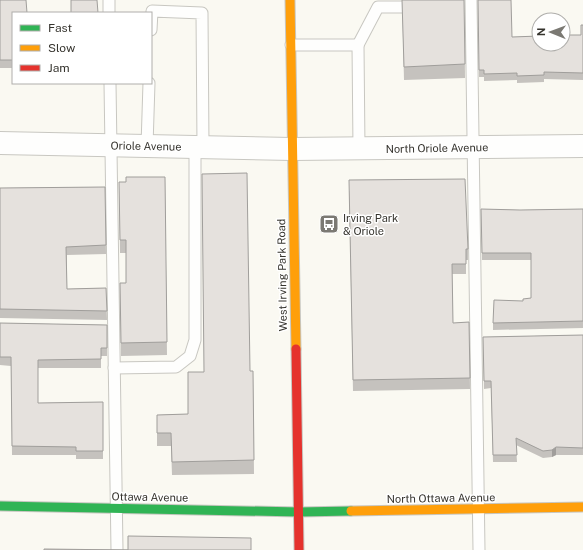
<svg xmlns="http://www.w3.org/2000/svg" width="583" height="550" viewBox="0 0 583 550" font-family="'Public Sans',sans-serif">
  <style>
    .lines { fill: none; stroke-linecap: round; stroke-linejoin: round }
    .lane-casing { stroke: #c8c7c1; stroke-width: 13 }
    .street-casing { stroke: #c8c7c1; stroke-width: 24 }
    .fast-casing { stroke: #c8c7c1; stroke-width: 11 }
    .slow-casing { stroke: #c8c7c1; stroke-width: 11 }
    .jam-casing { stroke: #c8c7c1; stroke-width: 11 }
    .lane { stroke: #fefefd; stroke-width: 11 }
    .street { stroke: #fefefd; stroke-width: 22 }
    .fast { stroke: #30b455; stroke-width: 9 }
    .slow { stroke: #ff9f0a; stroke-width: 9 }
    .jam { stroke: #e5322d; stroke-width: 9 }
    .wall { fill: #c5c2be }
    .shaded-wall { fill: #a09e9b }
    .building { fill: #e5e1dd; stroke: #a09e9b }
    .labels { text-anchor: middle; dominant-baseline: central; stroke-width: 3; stroke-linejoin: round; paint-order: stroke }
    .street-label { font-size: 11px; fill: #36342e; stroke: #fff }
    .poi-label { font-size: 11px; fill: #36342e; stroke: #fff; text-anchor: start }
  </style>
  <rect width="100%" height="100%" fill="#faf9f2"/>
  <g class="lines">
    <defs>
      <g id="lane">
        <path d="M109,0v13"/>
        <path d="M471,0l8,550"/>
        <path d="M151,30l1,-19 50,2 1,134"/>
        <path d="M291,45h67l1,104"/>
        <path d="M358,45l20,-38h38"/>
        <path d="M110,83l7,467"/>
        <path d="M147,146l2,-63"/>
        <path d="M114,368l62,-1 14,-11 5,-16v-193"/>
      </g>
      <path id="street" d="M0,143l292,6 291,-3"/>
      <path id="fast" d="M0,506l299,6 52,-1"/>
      <g id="slow">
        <path d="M290,0l6,349"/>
        <path d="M351,511l232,-4"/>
      </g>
      <path id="jam" d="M296,349l3,201"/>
    </defs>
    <!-- lane casing -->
    <use href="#lane" class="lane-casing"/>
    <!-- street casing -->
    <use href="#street" class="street-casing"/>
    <!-- fast casing -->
    <use href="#fast" class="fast-casing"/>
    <!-- slow casing -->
    <use href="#slow" class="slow-casing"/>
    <!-- jam casing -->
    <use href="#jam" class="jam-casing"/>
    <!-- lane -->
    <use href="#lane" class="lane"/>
    <!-- street -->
    <use href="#street" class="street"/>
    <!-- fast -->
    <use href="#fast" class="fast"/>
    <!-- slow -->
    <use href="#slow" class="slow"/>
    <!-- jam -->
    <use href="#jam" class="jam"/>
  </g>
  <!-- wall -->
  <g class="wall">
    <path d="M0,0l13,13v55h-13z"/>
    <path d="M402,0h62l1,78 -61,2z"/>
    <path d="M478,0l34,37 69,-2 2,-10v55l-39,-1v3l-27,1v-3l-33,1v-4h-5z"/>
    <path d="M165,177l2,178 -46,1 -1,-73h6v-30h-6l-1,-71h7z"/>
    <path d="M105,187l1,67 -39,1v34l39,-1 1,32 -107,-2v-130z"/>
    <path d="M349,191l119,58v11h-2v14h-14l1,49 16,-1 1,67 -117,2z"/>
    <path d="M481,209l39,1 63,-1v119l-90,2v-7l30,-22 8,-3v-38h-49z"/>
    <path d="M0,323l107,2v31h-6v12h-63v35l65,-1v57h-27v-4h-64l-1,-89 -11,-1z"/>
    <path d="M583,335v120h-27l-4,2 -9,1 -27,-13 1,17h-24l-2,-74 -7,1 -1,-52z"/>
    <path d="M253,371l1,103 -82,1 -1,-29h-14v-31l31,-1 16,-42z"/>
  </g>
  <!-- shaded-wall -->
  <path class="shaded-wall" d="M556,447v8l-4,2v-7z"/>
  <!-- building -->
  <g class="building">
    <path d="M0,0h26l1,13h-14v47h-13z"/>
    <path d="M71,0h26l1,13h-27z"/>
    <path d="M402,0h62l1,64 -61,3z"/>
    <path d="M478,0h33l1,37 27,-1v8h24v-9h18v-10h2v48l-39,-1v3l-27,1v-3l-33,1v-4h-5z"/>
    <path d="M247,173l3,198h3l1,89 -82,2 -1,-29h-14v-18l31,-1v-42h16l-2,-198z"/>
    <path d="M126,177h39l2,165 -46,1 -1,-60h6v-43h-6l-1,-58h7z"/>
    <path d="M465,179l3,70h-2v15h-14l1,59 16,-1 1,56 -117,2 -4,-200z"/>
    <path d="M105,187l1,58 -40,2 1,42 39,-1 1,23 -107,-2v-121z"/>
    <path d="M481,209l39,1 63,-1v112l-90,2 1,-23 29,1v-2l8,-1v-45h-49z"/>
    <path d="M0,323l107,2v23h-6v11l-63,1v43l65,-1v49h-27v-4l-64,-1 -1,-89h-11z"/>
    <path d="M583,335v113l-27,-1 -4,3 -9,1 -27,-13 1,17h-24l-2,-74h-7l-1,-44z"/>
    <path d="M128,536l123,2v12h-207v-1l84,1z"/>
  </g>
  <!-- icons -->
  <defs>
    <symbol id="bus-square" viewBox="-11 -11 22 22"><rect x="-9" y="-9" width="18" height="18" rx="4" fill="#7b7973" stroke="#fff"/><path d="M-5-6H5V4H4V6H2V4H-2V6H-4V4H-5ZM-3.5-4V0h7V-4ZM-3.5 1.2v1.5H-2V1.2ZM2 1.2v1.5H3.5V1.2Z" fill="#fff"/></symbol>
  </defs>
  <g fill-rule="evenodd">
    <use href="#bus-square" x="318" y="213" width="22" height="22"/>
  </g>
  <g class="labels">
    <!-- street labels -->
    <g class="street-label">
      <text transform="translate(146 146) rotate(1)">Oriole Avenue</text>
      <text transform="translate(437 148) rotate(-1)">North Oriole Avenue</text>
      <text transform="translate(282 275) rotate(-91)">West Irving Park Road</text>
      <text transform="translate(150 497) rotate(1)">Ottawa Avenue</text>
      <text transform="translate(441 498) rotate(-1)">North Ottawa Avenue</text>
    </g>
    <!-- poi labels -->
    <g class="poi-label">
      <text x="343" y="218">Irving Park<tspan x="343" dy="13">&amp; Oriole</tspan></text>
    </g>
  </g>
  <!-- legend -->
  <rect x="12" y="12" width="140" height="72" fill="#ffffff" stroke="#afaeab"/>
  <rect x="20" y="25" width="20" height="6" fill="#30b455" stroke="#afaeab"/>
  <text x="48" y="32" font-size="12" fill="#36342e">Fast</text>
  <rect x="20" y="45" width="20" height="6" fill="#ff9f0a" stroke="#afaeab"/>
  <text x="48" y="52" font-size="12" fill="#36342e">Slow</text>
  <rect x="20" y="65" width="20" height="6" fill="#e5322d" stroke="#afaeab"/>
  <text x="48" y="72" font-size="12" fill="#36342e">Jam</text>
  <!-- north arrow -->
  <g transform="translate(551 32) rotate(271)"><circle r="19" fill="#ffffff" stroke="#afaeab"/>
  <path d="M0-3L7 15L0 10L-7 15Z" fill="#7b7973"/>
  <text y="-6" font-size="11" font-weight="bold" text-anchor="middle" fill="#36342e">N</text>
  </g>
</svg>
